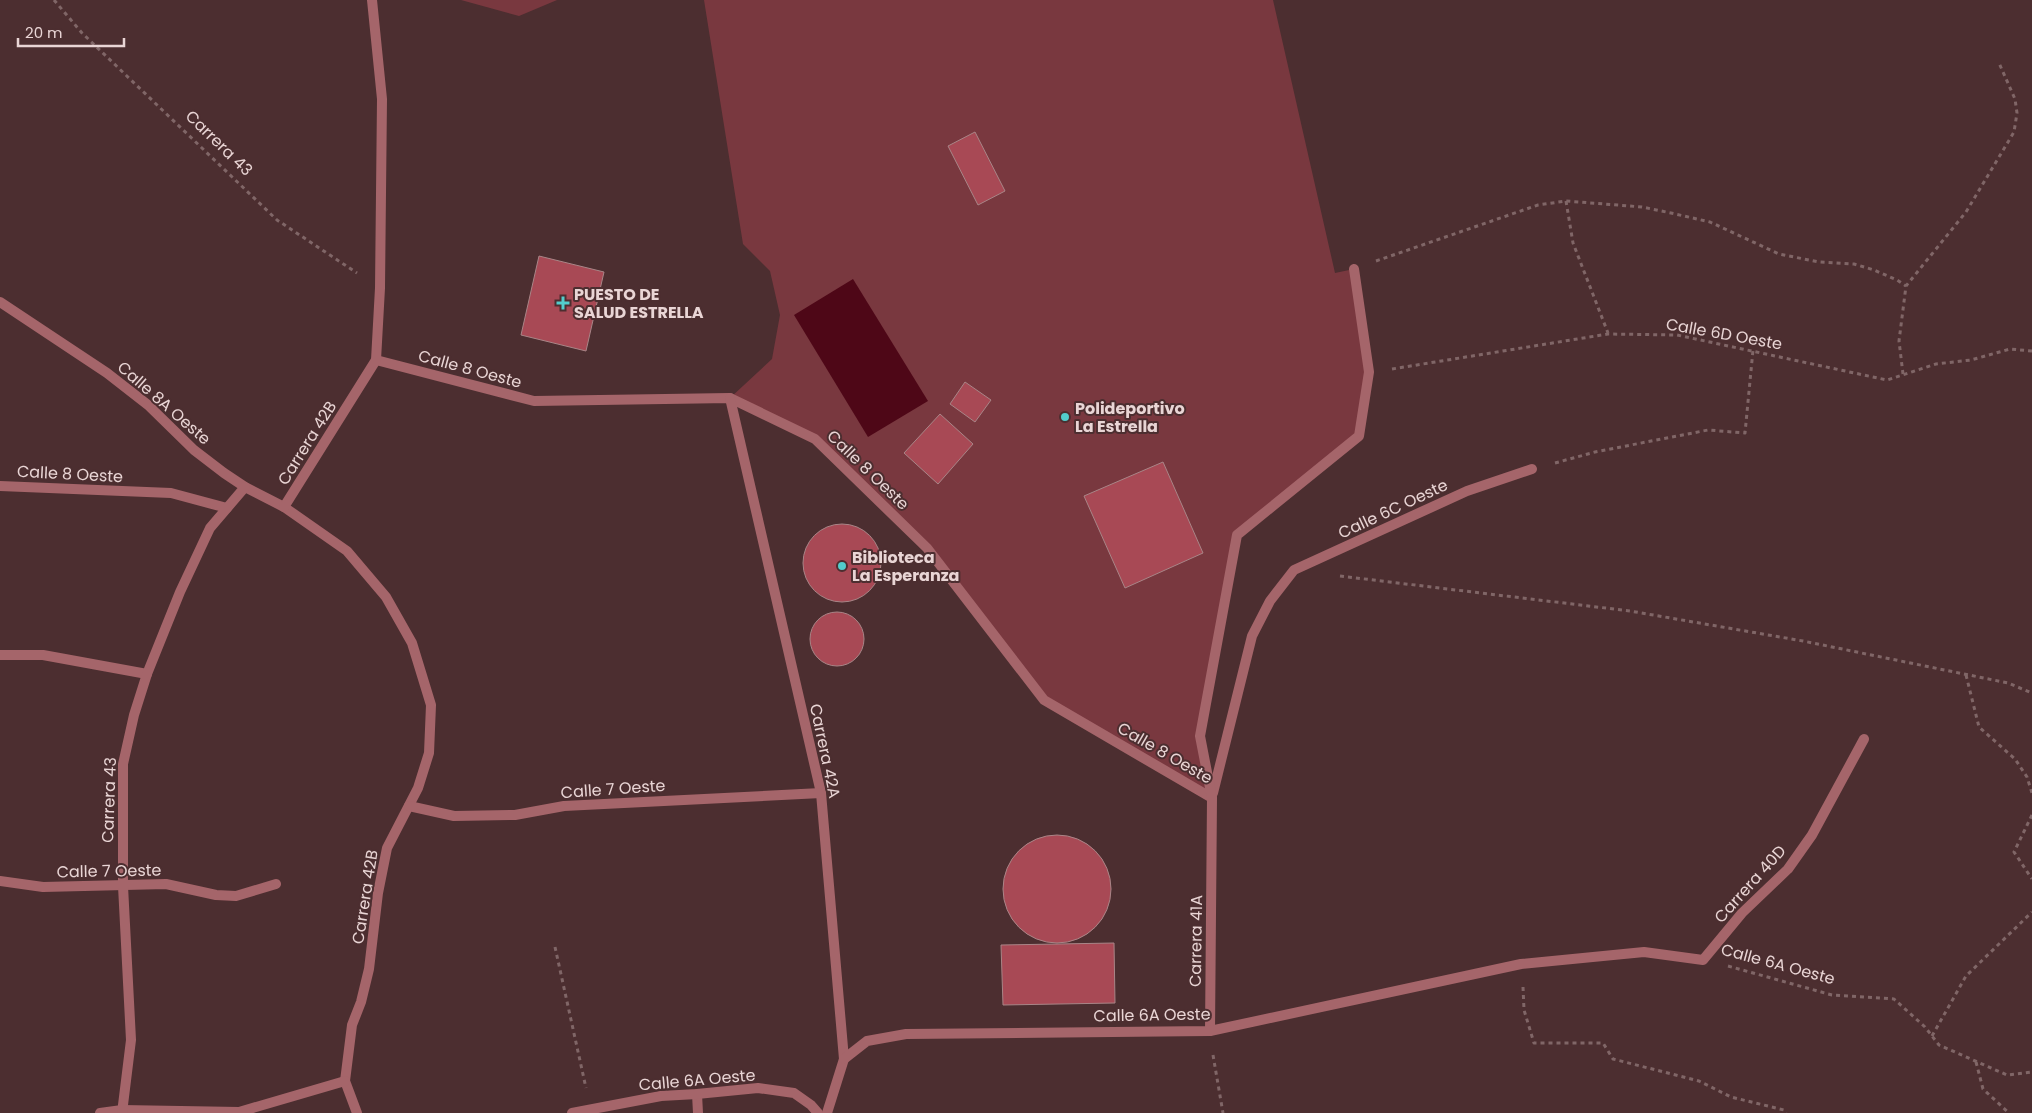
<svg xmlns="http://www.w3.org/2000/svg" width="2032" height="1113" viewBox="0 0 2032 1113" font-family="Poppins,sans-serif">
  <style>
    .green { fill: #79383f }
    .water { fill: #4e0717 }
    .building { fill: #a84955; stroke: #a98587 }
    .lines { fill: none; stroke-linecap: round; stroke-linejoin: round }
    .path { stroke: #806667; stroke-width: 3; stroke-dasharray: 4 4; stroke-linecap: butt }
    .minor { stroke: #a5656a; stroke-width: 10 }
    .poi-dot { fill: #52cdcc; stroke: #4c2e30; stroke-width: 2 }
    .labels { text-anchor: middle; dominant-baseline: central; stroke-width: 4; stroke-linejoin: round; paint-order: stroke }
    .street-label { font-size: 16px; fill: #e9d5d5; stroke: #4c2e30 }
    .poi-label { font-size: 16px; font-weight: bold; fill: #e9d5d5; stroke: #4c2e30; text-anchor: start }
  </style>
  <rect width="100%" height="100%" fill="#4c2e30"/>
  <!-- green -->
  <g class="green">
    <path d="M461,0h96l-38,16z"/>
    <path d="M704,0h569l62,273 19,-4 15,103 -10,64 -122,99 -37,201 12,62 -168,-98 -117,-152 -112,-109 -85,-41 42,-39 8,-44 -10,-44 -27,-27z"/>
  </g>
  <!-- water -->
  <path class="water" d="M853,279l75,122 -60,36 -74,-122z"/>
  <!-- building -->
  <g class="building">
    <path d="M975,132l30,59 -27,14 -30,-59z"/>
    <path d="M539,256l65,16 -18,79 -65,-16z"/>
    <path d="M965,382l26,18 -16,22 -25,-18z"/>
    <path d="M940,414l33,30 -35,40 -34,-31z"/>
    <path d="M1163,462l40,91 -78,35 -41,-92z"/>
    <circle cx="842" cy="563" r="39"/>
    <circle cx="837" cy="639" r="27"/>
    <circle cx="1057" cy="889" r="54"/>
    <path d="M1114,943l1,60 -112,2 -2,-60z"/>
  </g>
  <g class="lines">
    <!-- path -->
    <g class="path">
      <path d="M54,0l28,33 195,187 80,53"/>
      <path d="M1566,201l7,42 35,90"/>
      <path d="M1376,261l162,-56 28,-4 76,6 29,6 39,9 69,32 40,8 35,2 20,6 23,10 9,6"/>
      <path d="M1392,369l216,-35 69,1 210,45 49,-16 35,-4 39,-11 22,2"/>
      <path d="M1903,374l-4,-33 7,-55 60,-74 48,-80 3,-19 -2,-14 -16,-36"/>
      <path d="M1555,463l40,-11 113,-22 37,3 8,-83"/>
      <path d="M1340,576l290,35 173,30 205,42 24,10"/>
      <path d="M1966,675l13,52 36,32 12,18 5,16"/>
      <path d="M2032,815l-18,37 18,27"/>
      <path d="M555,947l31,141"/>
      <path d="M1728,966l104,29 62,4 31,28 14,18 68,30 25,-3"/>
      <path d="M1523,987l1,23 10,33h69l10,16 86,22 32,16 53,13 2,3"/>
      <path d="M1932,1036l34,-60 66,-64"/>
      <path d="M1213,1055l10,58"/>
      <path d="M1976,1062l7,27 26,24"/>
    </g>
    <!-- minor -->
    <g class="minor">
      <path d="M0,302l107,71 41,32 46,45 30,23 21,14 39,20 63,44 39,46 26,46 19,62 -2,48 -11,35 -31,60 -9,45 -9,76 -8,33 -9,23 -7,56 12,32"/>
      <path d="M376,360l158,41 196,-3 85,41 112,109 117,152 168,98"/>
      <path d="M730,398l91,395 23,266 -17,54"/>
      <path d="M0,486l171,7 56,15"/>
      <path d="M284,507l92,-147 4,-72 2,-189 -10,-99"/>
      <path d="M0,655h43l104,19"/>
      <path d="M1213,793l39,-157 18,-35 24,-31 173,-79 65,-22"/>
      <path d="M409,806l45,10 61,-1 49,-9 257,-13"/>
      <path d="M0,881l43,6 123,-3 50,11 20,1 40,-12"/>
      <path d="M1210,1031l2,-233 -12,-62 37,-201 122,-99 10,-64 -15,-103"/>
      <path d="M844,1059l23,-18 39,-7 304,-3 311,-67 123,-12 59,8 39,-47 46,-44 24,-34 52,-96"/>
      <path d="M697,1094l1,19"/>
      <path d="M100,1113l22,-3 117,2 106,-31"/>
      <path d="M122,1113l9,-73 -8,-154v-122l11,-49 13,-41 33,-82 30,-64 35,-41"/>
      <path d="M572,1113l89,-17 36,-2 61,-6 36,5 17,12 7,8"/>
    </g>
  </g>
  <!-- markers -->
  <g class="poi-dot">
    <path d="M560.5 295.5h5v5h5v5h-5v5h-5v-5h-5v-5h5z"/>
    <circle cx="1065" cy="417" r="5"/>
    <circle cx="842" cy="566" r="5"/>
  </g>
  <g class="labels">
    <!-- street labels -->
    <g class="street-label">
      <text transform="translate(219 143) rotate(44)">Carrera 43</text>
      <text transform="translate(1724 334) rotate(10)">Calle 6D Oeste</text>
      <text transform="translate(470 369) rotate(15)">Calle 8 Oeste</text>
      <text transform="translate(164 403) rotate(41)">Calle 8A Oeste</text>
      <text transform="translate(307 443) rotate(-58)">Carrera 42B</text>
      <text transform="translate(868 470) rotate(44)">Calle 8 Oeste</text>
      <text transform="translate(70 474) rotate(3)">Calle 8 Oeste</text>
      <text transform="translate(1393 509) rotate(-25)">Calle 6C Oeste</text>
      <text transform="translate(825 751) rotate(78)">Carrera 42A</text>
      <text transform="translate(1165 753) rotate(30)">Calle 8 Oeste</text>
      <text transform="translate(613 789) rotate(-4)">Calle 7 Oeste</text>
      <text transform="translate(109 800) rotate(-88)">Carrera 43</text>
      <text transform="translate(109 871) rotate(-1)">Calle 7 Oeste</text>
      <text transform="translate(1750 884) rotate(-48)">Carrera 40D</text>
      <text transform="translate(365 897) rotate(-81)">Carrera 42B</text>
      <text transform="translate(1196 941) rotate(-89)">Carrera 41A</text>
      <text transform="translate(1778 964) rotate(15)">Calle 6A Oeste</text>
      <text transform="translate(1152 1015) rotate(-1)">Calle 6A Oeste</text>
      <text transform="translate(697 1080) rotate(-5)">Calle 6A Oeste</text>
    </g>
    <!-- poi labels -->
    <g class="poi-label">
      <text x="574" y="294">PUESTO DE<tspan x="574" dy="18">SALUD ESTRELLA</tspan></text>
      <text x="1075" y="408">Polideportivo<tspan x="1075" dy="18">La Estrella</tspan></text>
      <text x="852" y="557">Biblioteca<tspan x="852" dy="18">La Esperanza</tspan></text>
    </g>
  </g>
  <!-- scale -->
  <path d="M18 38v8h106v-8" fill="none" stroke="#e9d5d5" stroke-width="2.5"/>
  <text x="25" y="38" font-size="15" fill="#e9d5d5" stroke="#4c2e30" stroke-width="4" paint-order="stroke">20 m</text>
</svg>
